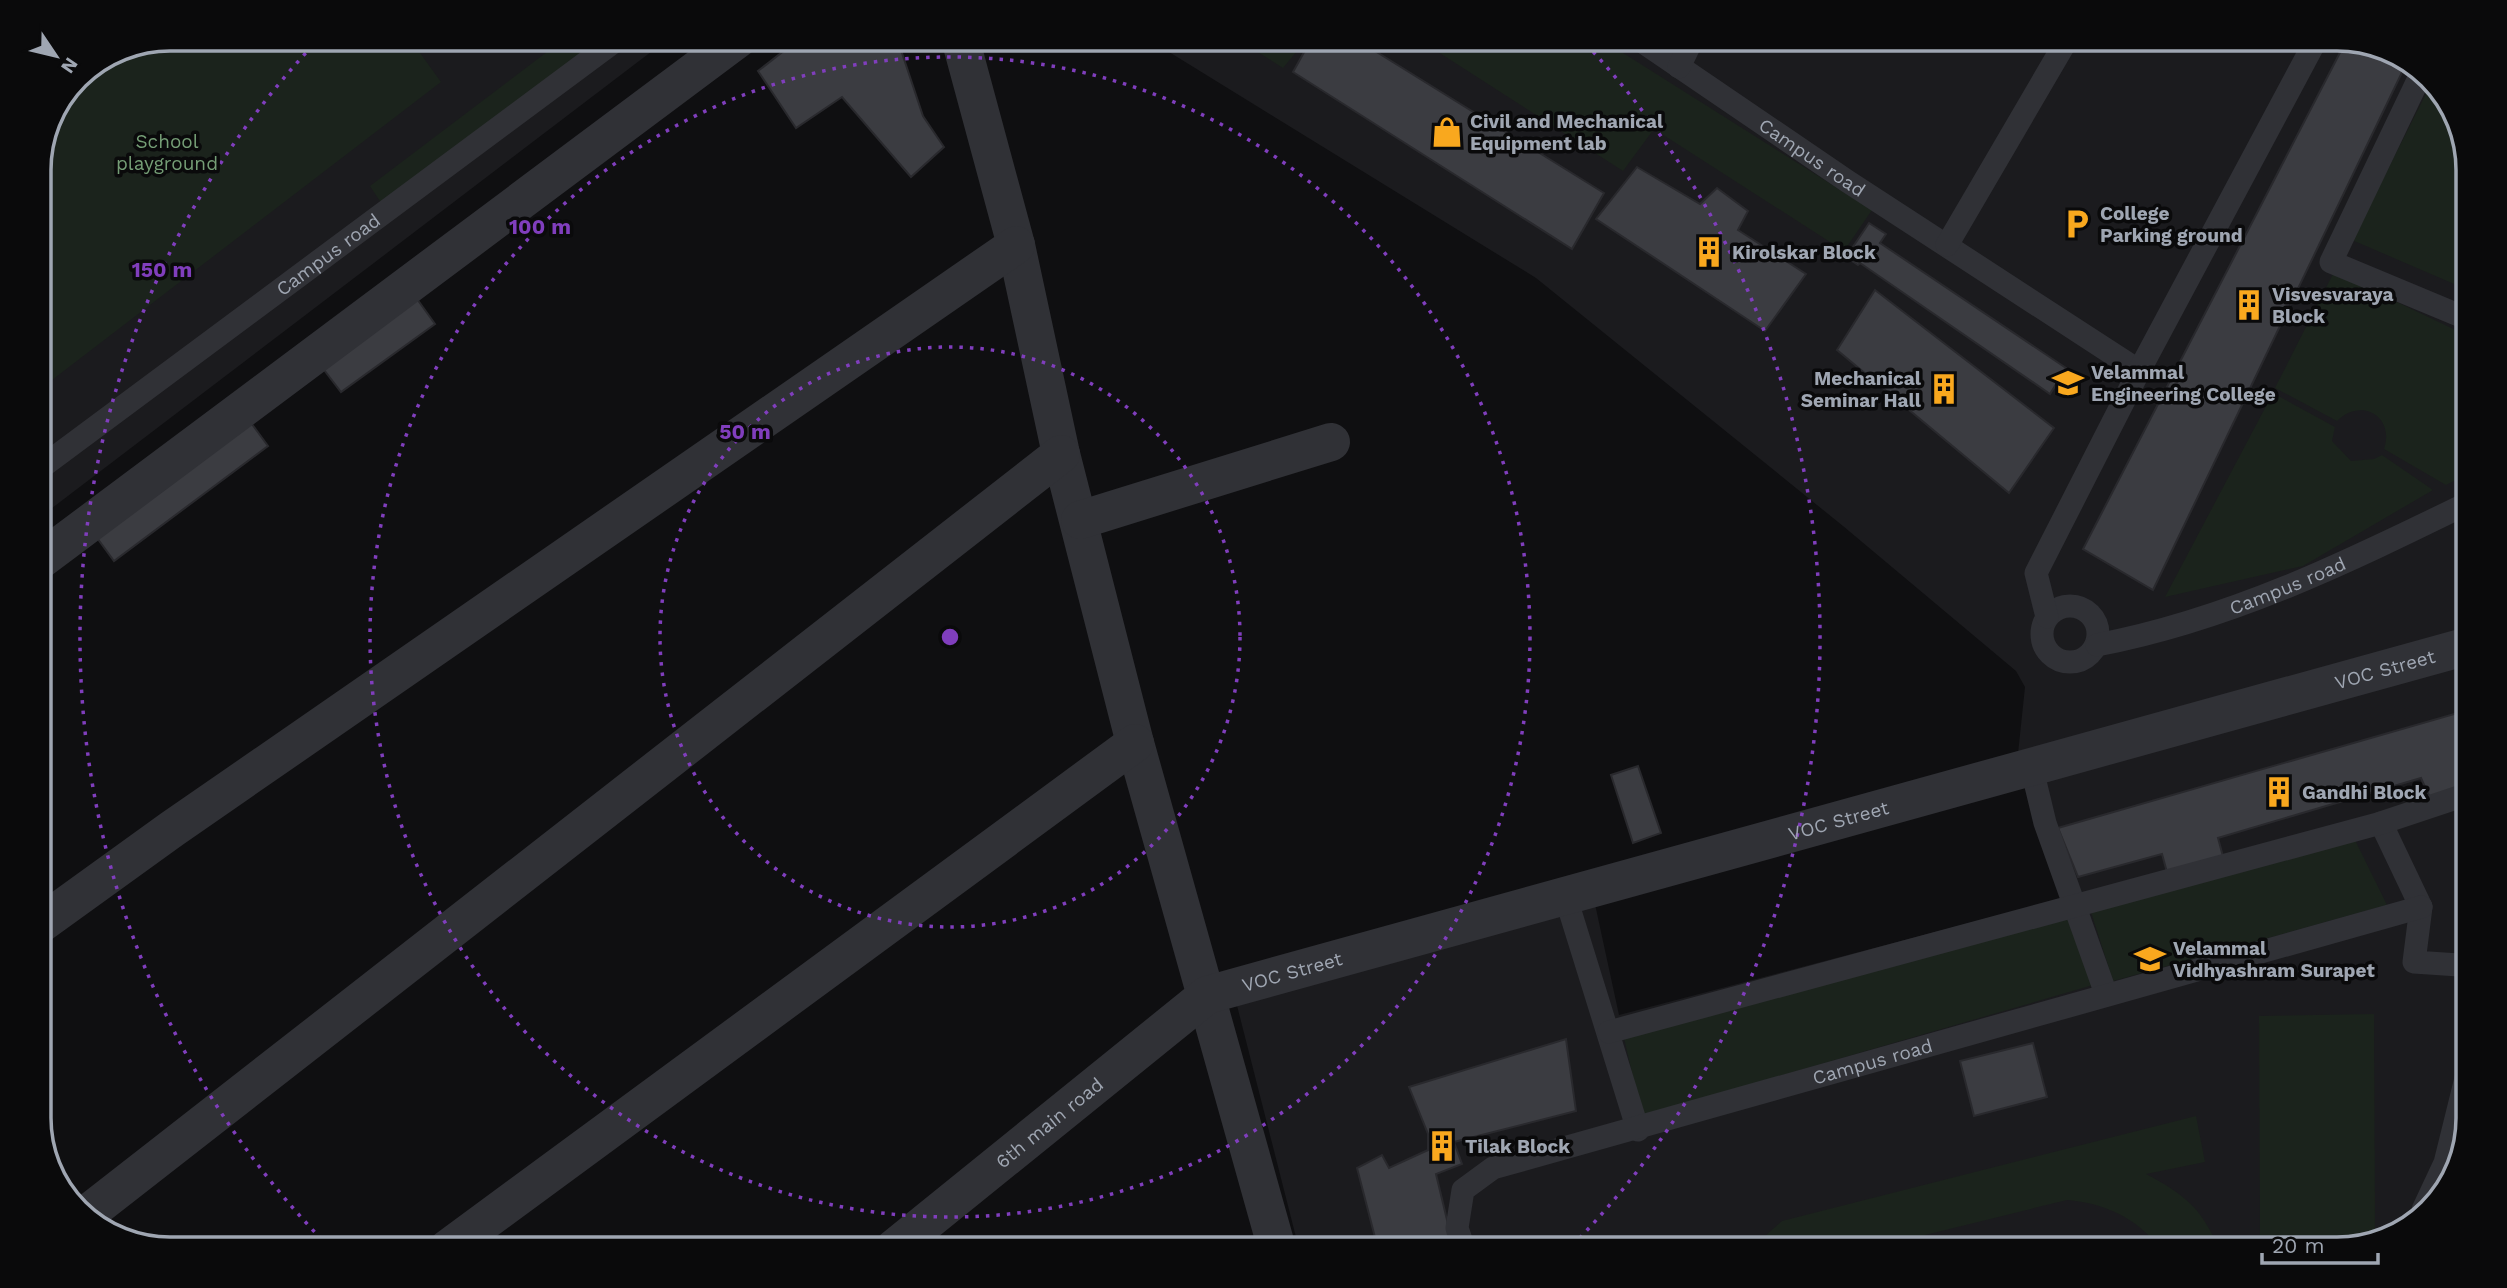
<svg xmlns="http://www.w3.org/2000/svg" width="2507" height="1288" viewBox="0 0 2507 1288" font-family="'Work Sans',sans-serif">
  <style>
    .built { fill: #1b1b1e }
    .green { fill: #1b231c }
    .building { fill: #3b3c41; stroke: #29292d; stroke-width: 2 }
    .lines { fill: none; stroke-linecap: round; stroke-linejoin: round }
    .service { stroke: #303136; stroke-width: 23 }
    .minor { stroke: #303136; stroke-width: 38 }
    .tertiary { stroke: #303136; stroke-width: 38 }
    .ring { fill: none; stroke: #803ebd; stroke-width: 3.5; stroke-dasharray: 3.5 7 }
    .labels { text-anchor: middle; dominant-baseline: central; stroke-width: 7; stroke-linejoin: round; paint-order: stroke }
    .poi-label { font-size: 19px; font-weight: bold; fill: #9fa6b2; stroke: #0a0a0b; text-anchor: start }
    .park-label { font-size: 19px; fill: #759e76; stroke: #0a0a0b }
    .street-label { font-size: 19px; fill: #9fa6b2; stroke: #0a0a0b }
    .rim { fill: none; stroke: #9fa6b2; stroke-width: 3.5 }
    .centre { fill: #803ebd; stroke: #0a0a0b; stroke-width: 3.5 }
    .ring-label { font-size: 21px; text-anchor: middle; font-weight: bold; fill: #803ebd; stroke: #0a0a0b; stroke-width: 7; stroke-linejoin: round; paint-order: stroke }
  </style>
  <rect width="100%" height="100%" fill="#0f0f11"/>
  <!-- built -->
  <g class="built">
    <path d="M2338,38l58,14 51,45 21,64v958l-13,58 -52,55 -65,17h-1039l-69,-271 360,-97 29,134 442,-116 -44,-136 8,-76 -9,-16 -173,-145 -307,-248 -388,-239z"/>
    <path d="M169,39h499l-629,479v-357l38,-84 43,-29z"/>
  </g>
  <!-- green -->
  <g class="green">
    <path d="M169,39h241l31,43 -402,308v-229l38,-84 43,-29z"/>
    <path d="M564,39h51l-228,173 -17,-26z"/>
    <path d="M1237,39h70l-24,29z"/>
    <path d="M1418,39h183l271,171 -28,41 -190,-122 -31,42z"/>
    <path d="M2429,88l18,11 21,62v129l-116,-50z"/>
    <path d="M2334,272l134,64v138l-22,11 -62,-36c11,-33 -23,-52 -47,-28l-62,-33z"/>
    <path d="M2273,393l62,34 -3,14 19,20 23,-2 8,-4 51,35 -130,76 -138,31z"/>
    <path d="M2355,840l32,65 -274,76 -22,-69z"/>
    <path d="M2073,917l20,68 -451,131 -18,-78z"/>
    <path d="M2374,1014l1,225 -14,4 -101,1 -1,-228z"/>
    <path d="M2196,1116l9,46 -59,12c39,21 55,33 73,75h-59c-22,-31 -56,-46 -93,-49l-199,49h-118l32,-28z"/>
  </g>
  <!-- building -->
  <g class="building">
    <path d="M784,38h113l26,78 21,31 -33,30 -69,-80 -46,31 -38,-57 32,-25z"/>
    <path d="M1312,38h42l250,155 -32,56 -279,-177z"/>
    <path d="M2346,41l50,11 11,10 -254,528 -70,-41z"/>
    <path d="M1637,167l63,37 17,-16 31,23 -10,19 68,44 -41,57 -169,-112z"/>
    <path d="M1869,223l17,11 -6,9 186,125 -16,26 -190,-131 -2,2 -12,-8z"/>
    <path d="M1875,290l179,138 -45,65 -172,-143z"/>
    <path d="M412,292l23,32 -94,68 -23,-30z"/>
    <path d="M246,416l22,30 -154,115 -22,-30z"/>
    <path d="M2468,710v76l-38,12 -9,-20 -203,60 6,22 -56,16 -6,-22 -84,23 -20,-49z"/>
    <path d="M1638,766l23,67 -28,10 -22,-68z"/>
    <path d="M1566,1039l10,72 -122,31 8,22 -26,10 18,75h-76l-21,-81 25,-13 7,13 39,-18v-16l-19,-47z"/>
    <path d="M2033,1043l14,54 -73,19 -14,-55z"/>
  </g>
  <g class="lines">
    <!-- service -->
    <g class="service">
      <path id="s1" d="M1637,38l210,143 292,190"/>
      <path d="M1679,67l14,-29"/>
      <path d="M2421,74l-90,188 137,57"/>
      <path d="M1947,245l121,-207"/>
      <path id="s2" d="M39,469l580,-431"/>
      <circle cx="2070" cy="634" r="28"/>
      <path d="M2047,617l-11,-44 103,-202 178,-333"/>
      <path id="s3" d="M2097,645c132,-25 251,-83 371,-142"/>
      <path d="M2031,765l14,58 61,171"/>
      <path d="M2381,823l40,84"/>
      <path d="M1565,895l73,235"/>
      <path d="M2421,907l-7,55 45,3 9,5"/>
      <path d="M1609,1032l772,-209 87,-29"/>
      <path d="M2423,1210l22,-47 23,-93"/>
      <path id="s4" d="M1464,1249l-7,-21 6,-38 30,-22 928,-261"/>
    </g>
    <!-- minor -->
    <g class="minor">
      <path d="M960,38l56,207 45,209 74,289 142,506"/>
      <path d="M1080,520l251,-78"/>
      <path d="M39,561l700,-523"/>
      <path d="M39,925l133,-96 844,-584"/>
      <path d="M87,1214l974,-760"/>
      <path d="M447,1249l688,-506"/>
    </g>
    <!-- tertiary -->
    <path class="tertiary" id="s5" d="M893,1249l314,-254 1261,-349"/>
  </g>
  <!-- distance rings -->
  <g class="ring">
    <circle cx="950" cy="637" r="290"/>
    <circle cx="950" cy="637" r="580"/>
    <path d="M329 1247A870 870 0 0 1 314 44M1586 44A870 870 0 0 1 1571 1247"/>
  </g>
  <!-- icons -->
  <defs>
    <symbol id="shop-bare" viewBox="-9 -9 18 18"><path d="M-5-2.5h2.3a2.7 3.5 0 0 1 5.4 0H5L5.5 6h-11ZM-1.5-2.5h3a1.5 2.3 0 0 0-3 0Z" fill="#f9a81e" stroke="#0a0a0b" stroke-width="2.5" paint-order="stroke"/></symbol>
    <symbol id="parking-bare" viewBox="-9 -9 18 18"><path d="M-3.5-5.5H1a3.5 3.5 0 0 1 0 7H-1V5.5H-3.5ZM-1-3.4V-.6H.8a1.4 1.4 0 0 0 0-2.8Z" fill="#f9a81e" stroke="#0a0a0b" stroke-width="2.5" paint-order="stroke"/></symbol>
    <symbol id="building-bare" viewBox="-9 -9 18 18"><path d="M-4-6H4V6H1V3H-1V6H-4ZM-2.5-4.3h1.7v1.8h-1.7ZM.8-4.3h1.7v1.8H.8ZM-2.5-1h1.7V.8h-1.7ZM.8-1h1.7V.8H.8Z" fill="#f9a81e" stroke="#0a0a0b" stroke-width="2.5" paint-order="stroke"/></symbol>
    <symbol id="university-bare" viewBox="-9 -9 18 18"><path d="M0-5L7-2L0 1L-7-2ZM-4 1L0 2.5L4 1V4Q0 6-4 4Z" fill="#f9a81e" stroke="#0a0a0b" stroke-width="2.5" paint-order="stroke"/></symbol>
    <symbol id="school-bare" viewBox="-9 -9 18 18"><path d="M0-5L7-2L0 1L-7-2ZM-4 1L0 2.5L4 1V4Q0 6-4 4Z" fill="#f9a81e" stroke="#0a0a0b" stroke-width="2.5" paint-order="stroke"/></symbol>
  </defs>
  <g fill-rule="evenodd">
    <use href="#shop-bare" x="1425" y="110" width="44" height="44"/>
    <use href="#parking-bare" x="2055" y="202" width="44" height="44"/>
    <use href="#building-bare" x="1687" y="230" width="44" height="44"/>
    <use href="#building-bare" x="2227" y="283" width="44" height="44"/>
    <use href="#university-bare" x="2046" y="361" width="44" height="44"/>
    <use href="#building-bare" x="1922" y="367" width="44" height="44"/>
    <use href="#building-bare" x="2257" y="770" width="44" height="44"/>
    <use href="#school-bare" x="2128" y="937" width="44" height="44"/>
    <use href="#building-bare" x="1420" y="1124" width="44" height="44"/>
  </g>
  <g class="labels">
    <!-- poi labels -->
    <g class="poi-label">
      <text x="1470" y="121">Civil and Mechanical<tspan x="1470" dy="22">Equipment lab</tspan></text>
      <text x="2100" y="213">College<tspan x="2100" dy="22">Parking ground</tspan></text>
      <text x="1732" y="252">Kirolskar Block</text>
      <text x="2272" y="294">Visvesvaraya<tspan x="2272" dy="22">Block</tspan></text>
      <text x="2091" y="372">Velammal<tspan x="2091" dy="22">Engineering College</tspan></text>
      <text x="1921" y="378" text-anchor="end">Mechanical<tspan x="1921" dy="22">Seminar Hall</tspan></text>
      <text x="2302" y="792">Gandhi Block</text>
      <text x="2173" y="948">Velammal<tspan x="2173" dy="22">Vidhyashram Surapet</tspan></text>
      <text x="1465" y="1146">Tilak Block</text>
    </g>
    <!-- park labels -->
    <g class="park-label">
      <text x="167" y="141">School<tspan x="167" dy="22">playground</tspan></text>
    </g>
    <!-- street labels -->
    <g class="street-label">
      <text stroke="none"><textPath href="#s1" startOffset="212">Campus road</textPath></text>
      <text stroke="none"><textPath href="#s2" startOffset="360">Campus road</textPath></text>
      <text stroke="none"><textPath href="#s3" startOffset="200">Campus road</textPath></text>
      <text stroke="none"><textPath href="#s5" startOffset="1626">VOC Street</textPath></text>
      <text stroke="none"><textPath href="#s5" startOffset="1059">VOC Street</textPath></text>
      <text stroke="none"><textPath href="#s5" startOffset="492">VOC Street</textPath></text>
      <text stroke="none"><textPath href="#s4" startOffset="492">Campus road</textPath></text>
      <text stroke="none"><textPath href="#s5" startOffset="201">6th main road</textPath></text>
    </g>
  </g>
  <!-- crop -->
  <path d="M0 0H2507V1288H0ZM170 51H2337A119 119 0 0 1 2456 170V1118A119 119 0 0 1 2337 1237H170A119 119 0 0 1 51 1118V170A119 119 0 0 1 170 51Z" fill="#0a0a0b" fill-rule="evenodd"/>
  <path class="rim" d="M170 51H2337A119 119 0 0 1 2456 170V1118A119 119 0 0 1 2337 1237H170A119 119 0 0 1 51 1118V170A119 119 0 0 1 170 51Z"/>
  <circle cx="950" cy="637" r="10" class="centre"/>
  <g class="ring-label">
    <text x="540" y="234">100 m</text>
    <text x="162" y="277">150 m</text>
    <text x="745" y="439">50 m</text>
  </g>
  <!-- north arrow -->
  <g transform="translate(56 56) rotate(125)" stroke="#0a0a0b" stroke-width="5" paint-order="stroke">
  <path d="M0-5L12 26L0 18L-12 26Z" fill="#9fa6b2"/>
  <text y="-10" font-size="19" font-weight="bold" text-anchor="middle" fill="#9fa6b2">N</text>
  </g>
  <!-- scale -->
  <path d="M2262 1253v10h116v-10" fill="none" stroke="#9fa6b2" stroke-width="3.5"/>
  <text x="2272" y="1253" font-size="21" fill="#9fa6b2" stroke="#0a0a0b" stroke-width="5" paint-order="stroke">20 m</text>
</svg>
